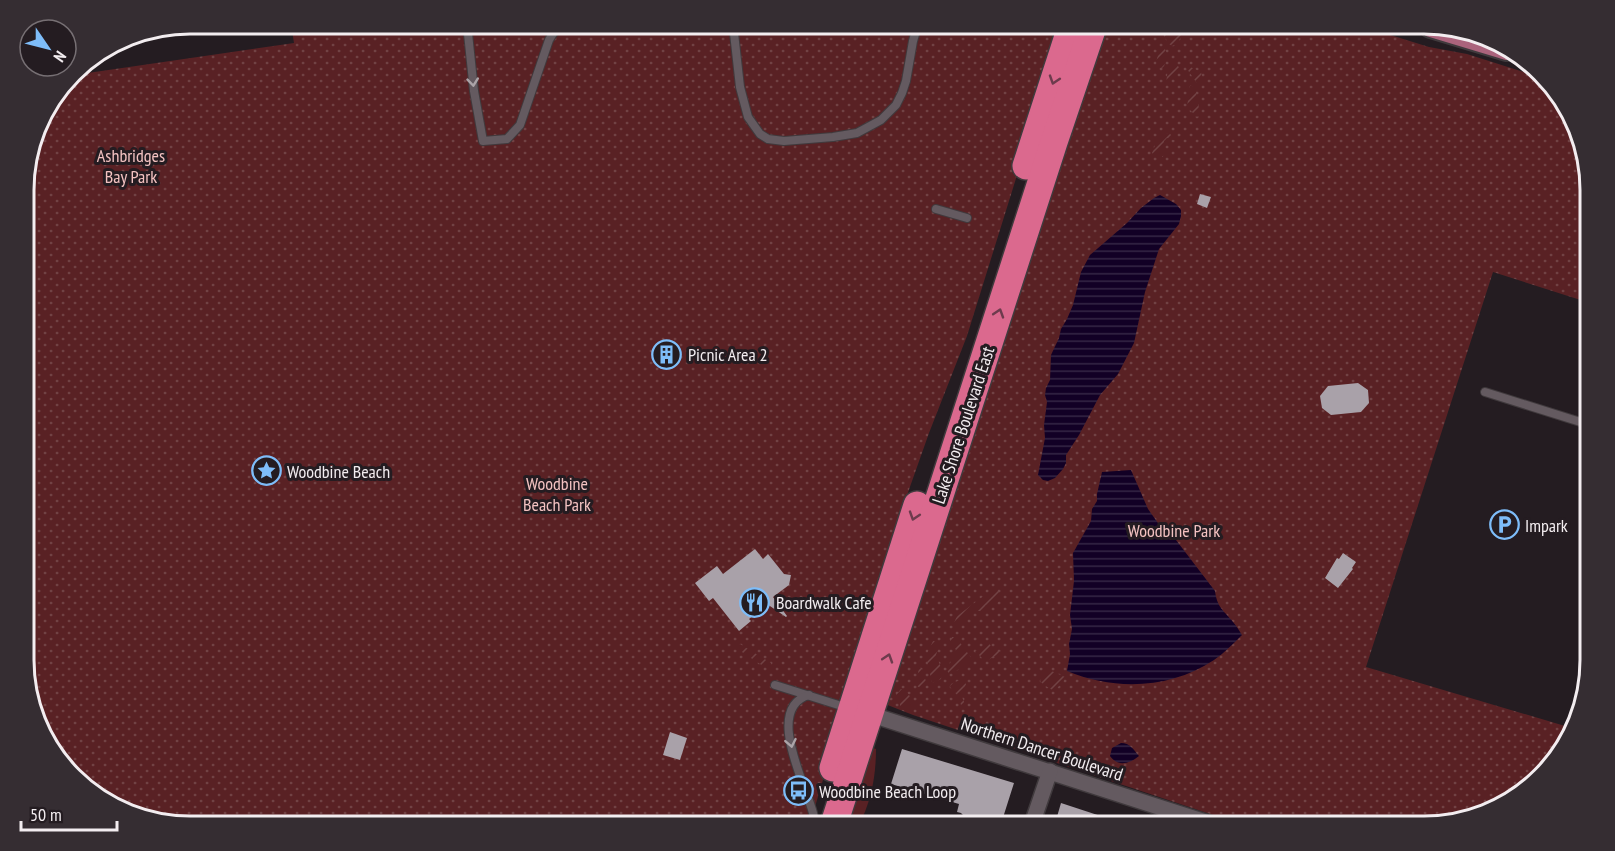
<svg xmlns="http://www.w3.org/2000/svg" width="1615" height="851" viewBox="0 0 1615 851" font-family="'PT Sans Narrow',sans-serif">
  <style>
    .grass { fill: #592124 }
    .park { fill: url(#park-dots) }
    .garden { fill: url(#garden-furrows) }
    .water { fill: url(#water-rules) }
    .building { fill: #a9a1a9 }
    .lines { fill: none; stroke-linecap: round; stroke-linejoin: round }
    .lane-casing { stroke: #403a3d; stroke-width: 10 }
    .street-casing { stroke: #403a3d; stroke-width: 18 }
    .primary-casing { stroke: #403a3d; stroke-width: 26 }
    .highway-casing { stroke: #403a3d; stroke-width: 30 }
    .lane { stroke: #645a60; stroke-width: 8 }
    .street { stroke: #645a60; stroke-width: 15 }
    .primary { stroke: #ab637c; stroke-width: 22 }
    .highway { stroke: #db698e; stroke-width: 27 }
    .oneway { stroke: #6d3b4d }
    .oneway2 { stroke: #aca4a8 }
    .labels { text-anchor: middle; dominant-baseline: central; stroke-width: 6; stroke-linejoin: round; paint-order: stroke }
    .park-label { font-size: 18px; fill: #f3c2c1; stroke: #241c21 }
    .poi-label { font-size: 18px; fill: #f3edf0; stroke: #241c21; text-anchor: start }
    .street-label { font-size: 18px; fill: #f3edf0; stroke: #241c21 }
    .rim { fill: none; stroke: #f3edf0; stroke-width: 3 }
  </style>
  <defs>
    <pattern id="park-dots" width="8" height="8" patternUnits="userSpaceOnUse" patternTransform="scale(1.5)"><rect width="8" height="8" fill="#592124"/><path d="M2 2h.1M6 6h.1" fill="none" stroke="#714244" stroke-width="1.8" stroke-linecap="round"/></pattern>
    <pattern id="garden-furrows" width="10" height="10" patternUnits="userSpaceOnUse" patternTransform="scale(1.5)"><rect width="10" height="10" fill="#592124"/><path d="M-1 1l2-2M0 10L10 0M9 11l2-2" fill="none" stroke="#714244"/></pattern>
    <pattern id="water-rules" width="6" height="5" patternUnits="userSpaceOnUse" patternTransform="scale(1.5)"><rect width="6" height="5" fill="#120025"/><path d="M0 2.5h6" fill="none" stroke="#352645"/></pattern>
  </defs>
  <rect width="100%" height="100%" fill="#241c21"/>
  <!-- grass -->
  <path class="grass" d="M871,747l5,2c0,28 -5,53 -18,78h-14z"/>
  <!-- park -->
  <g class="park">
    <path d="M291,24h554l2,3 20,4 15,-7h182l-97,312 -38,97 -41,116 3,18 -55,169 -27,91h-618l-74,-17 -65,-57 -27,-71 -1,-502 17,-63 33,-42 220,-32z"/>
    <path d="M1104,24h251l74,23 38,7 72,23 24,21 27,71v134l-97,-31 -127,395 209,62 -1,5 -57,65 -82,28h-186l-336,-112 -28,-11z"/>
  </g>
  <!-- garden -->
  <g class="garden">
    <path d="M1179,26l3,1c1,8 -3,17 -10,19l-3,-2 -7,-11 9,-2z"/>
    <path d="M1164,47l4,9 -4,10 -2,2 -5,-2c-2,-7 2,-14 7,-19z"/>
    <path d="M1173,60l9,11 -5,2 -11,11 2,-16z"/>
    <path d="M1186,65l15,7 1,5 -2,8 -4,-3 -11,-16z"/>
    <path d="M1192,85l4,7 4,22 -3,3 -10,-10 3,-21z"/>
    <path d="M1162,132l8,2 5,4 -1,2 -7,-2 -3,3 -1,16c-5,0 -8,0 -11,-4l7,-18z"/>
    <path d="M993,589l4,1 2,2v9l-3,3 -10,1 -4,6c-24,0 -12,7 -24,18l-4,-6 3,-7z"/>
    <path d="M952,637h4l16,22 -4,6 -19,9 -2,-4 9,-20 -6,-9z"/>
    <path d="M933,641l5,1 2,2 -4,11 6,15 -1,9 -9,4 -6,-27z"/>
    <path d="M988,642l6,8 8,2 -14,8h-4l-9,-9 7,-2z"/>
    <path d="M740,644l31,19 -1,5 -7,-2 -27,-18z"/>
    <path d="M919,668h3l5,17 -7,3 -7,-5 4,-5z"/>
    <path d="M1047,669l18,8 -2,5 -9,9 -10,-6 -4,-4z"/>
    <path d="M962,679l4,5 -4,13 3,7 -4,1 -4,-11 -7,-7 1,-3z"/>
    <path d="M901,689c8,3 11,9 11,17l-7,5 -5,-3v-7l-4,-6z"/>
  </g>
  <!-- water -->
  <g class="water">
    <path d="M845,24h37l-15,7 -20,-4z"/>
    <path d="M1160,195l16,9 5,6v6l-2,8 -20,25 -14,43 -11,51 -16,31 -18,21 -21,40 -13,20v8l-3,6 -8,9 -7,3 -5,-1 -5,-5 7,-37 -1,-13 3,-23 -2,-7 1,-7 4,-8 1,-25 8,-17 2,-9 6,-10 6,-14 8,-33 9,-17 37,-32 14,-15 13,-10z"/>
    <path d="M1131,470l17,39 22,31h6l39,51c2,16 8,19 18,31 4,4 6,9 9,13 -9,9 -18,18 -28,25 -44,29 -99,31 -147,11l3,-17 -1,-10 3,-15 -2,-14 4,-34 -1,-28 18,-32 1,-12 5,-8v-7l5,-22z"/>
    <path d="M1121,743c9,0 12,6 18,13 -10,8 -21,11 -29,0l2,-8z"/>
  </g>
  <!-- building -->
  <g class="building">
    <path d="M1200,194l11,3 -4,11 -10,-4z"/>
    <path d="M662,341l17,5 -6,22 -18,-6z"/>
    <path d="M1358,383l10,7 1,13 -8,9 -30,3 -9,-7 -2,-12 8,-10z"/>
    <path d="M755,549l8,10 5,-5 16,20 7,1 -2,10 -16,12 14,19 -1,1 -19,-13 -18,15 2,2 -12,10 -26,-33 -4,3 -14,-18 22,-17 6,8z"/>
    <path d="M1343,553l13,9 -4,6 1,1 -15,19 -13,-10 12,-20 2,1z"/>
    <path d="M670,732l17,6 -7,22 -17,-5z"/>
    <path d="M902,749l112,34 -14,44h-31l-1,-7 -7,-7 -4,-1 2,-8 -68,-20z"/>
    <path d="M1061,803l67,22 -1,2h-73z"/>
  </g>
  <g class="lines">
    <defs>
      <g id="lane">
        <path d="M467,24l7,67 9,50 24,-2 13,-14 29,-85 10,-16"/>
        <path d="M733,24l7,63 8,30 12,17 8,5 16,2 49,-4 24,-4 24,-13 15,-15 6,-12 4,-12 7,-40 5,-17"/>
        <path d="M936,209l31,9"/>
        <path d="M1485,392l105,33"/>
        <path d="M775,685l73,23"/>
        <path d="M809,695c-45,13 -3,90 4,118 1,4 1,9 1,14"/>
      </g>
      <g id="street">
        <path d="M863,712l358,115"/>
        <path d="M1031,827l19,-56"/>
      </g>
      <path id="primary" d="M1431,26l76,23"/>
      <g id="highway">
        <path d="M1026,166l46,-142"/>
        <path d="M833,768l84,-263"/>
        <path d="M833,827l221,-685 40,-118"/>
      </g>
    </defs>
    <!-- lane casing -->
    <use href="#lane" class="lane-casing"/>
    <!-- street casing -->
    <use href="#street" class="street-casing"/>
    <!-- primary casing -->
    <use href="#primary" class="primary-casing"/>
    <!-- highway casing -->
    <use href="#highway" class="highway-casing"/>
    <!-- lane -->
    <use href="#lane" class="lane"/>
    <!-- street -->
    <use href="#street" class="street"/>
    <!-- primary -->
    <use href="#primary" class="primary"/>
    <!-- highway -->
    <use href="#highway" class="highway"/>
  </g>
  <!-- one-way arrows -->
  <defs><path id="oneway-chevron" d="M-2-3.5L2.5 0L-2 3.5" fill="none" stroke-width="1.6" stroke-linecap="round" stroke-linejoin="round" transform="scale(1.5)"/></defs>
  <g class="oneway">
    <use href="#oneway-chevron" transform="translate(1054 80) rotate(108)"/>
    <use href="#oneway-chevron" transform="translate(999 313) rotate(-72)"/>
    <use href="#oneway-chevron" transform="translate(914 516) rotate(108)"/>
    <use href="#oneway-chevron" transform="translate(888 658) rotate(-72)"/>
  </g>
  <g class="oneway2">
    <use href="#oneway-chevron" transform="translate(473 82) rotate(84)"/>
    <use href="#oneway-chevron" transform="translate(791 743) rotate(79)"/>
  </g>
  <!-- icons -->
  <defs>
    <symbol id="building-ring" viewBox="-11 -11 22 22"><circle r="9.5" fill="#241c21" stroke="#7ebdf9" stroke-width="1.5"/><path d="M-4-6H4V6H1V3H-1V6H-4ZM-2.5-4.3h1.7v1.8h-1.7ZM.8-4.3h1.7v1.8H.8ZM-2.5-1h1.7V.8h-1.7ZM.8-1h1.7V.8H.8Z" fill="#7ebdf9"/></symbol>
    <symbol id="sight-ring" viewBox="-11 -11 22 22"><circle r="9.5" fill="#241c21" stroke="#7ebdf9" stroke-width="1.5"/><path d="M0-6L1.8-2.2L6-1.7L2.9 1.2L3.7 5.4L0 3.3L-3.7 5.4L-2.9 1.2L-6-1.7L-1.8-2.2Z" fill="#7ebdf9"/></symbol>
    <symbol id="parking-ring" viewBox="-11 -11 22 22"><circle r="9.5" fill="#241c21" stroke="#7ebdf9" stroke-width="1.5"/><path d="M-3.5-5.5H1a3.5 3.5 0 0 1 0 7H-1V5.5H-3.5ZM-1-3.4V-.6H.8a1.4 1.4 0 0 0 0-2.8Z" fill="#7ebdf9"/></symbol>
    <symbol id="restaurant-ring" viewBox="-11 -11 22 22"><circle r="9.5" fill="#241c21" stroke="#7ebdf9" stroke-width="1.5"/><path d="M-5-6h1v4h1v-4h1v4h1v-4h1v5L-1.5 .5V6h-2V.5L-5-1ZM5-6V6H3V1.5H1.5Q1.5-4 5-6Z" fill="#7ebdf9"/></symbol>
    <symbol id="bus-ring" viewBox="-11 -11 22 22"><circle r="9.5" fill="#241c21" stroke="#7ebdf9" stroke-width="1.5"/><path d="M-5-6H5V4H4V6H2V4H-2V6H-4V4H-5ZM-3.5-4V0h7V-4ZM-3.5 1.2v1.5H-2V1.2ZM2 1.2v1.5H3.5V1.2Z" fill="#7ebdf9"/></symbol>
  </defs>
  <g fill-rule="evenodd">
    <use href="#building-ring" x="650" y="338" width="33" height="33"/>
    <use href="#sight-ring" x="250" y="454" width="33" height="33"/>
    <use href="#parking-ring" x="1488" y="508" width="33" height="33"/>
    <use href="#restaurant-ring" x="738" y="586" width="33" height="33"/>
    <use href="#bus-ring" x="782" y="774" width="33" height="33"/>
  </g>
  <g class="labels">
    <!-- park labels -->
    <g class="park-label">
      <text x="131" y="155">Ashbridges<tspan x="131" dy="21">Bay Park</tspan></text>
      <text x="557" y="483">Woodbine<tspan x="557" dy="21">Beach Park</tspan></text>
      <text x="1174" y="530">Woodbine Park</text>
    </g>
    <!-- poi labels -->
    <g class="poi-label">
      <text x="688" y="354">Picnic Area 2</text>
      <text x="287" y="471">Woodbine Beach</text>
      <text x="1525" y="525">Impark</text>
      <text x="776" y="602">Boardwalk Cafe</text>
      <text x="819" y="791">Woodbine Beach Loop</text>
    </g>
    <!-- street labels -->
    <g class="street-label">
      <text transform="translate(963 425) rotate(-72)">Lake Shore Boulevard East</text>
      <text transform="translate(1042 749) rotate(18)">Northern Dancer Boulevard</text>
    </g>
  </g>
  <!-- crop -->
  <path d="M0 0H1615V851H0ZM190 34H1424A156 156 0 0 1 1580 190V660A156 156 0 0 1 1424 816H190A156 156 0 0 1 34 660V190A156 156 0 0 1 190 34Z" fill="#352d32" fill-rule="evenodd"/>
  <path class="rim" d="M190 34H1424A156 156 0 0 1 1580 190V660A156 156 0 0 1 1424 816H190A156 156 0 0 1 34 660V190A156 156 0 0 1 190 34Z"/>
  <!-- north arrow -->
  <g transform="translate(48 48) rotate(125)"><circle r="28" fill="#241c21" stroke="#777074" stroke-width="1.5"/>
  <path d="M0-4.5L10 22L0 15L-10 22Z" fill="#7ebdf9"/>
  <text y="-9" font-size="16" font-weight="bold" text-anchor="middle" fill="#f3edf0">N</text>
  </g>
  <!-- scale -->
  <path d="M21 821v9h96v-9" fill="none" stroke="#f3edf0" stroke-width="3"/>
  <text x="30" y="821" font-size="18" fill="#f3edf0" stroke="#241c21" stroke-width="4.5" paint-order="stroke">50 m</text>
</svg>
